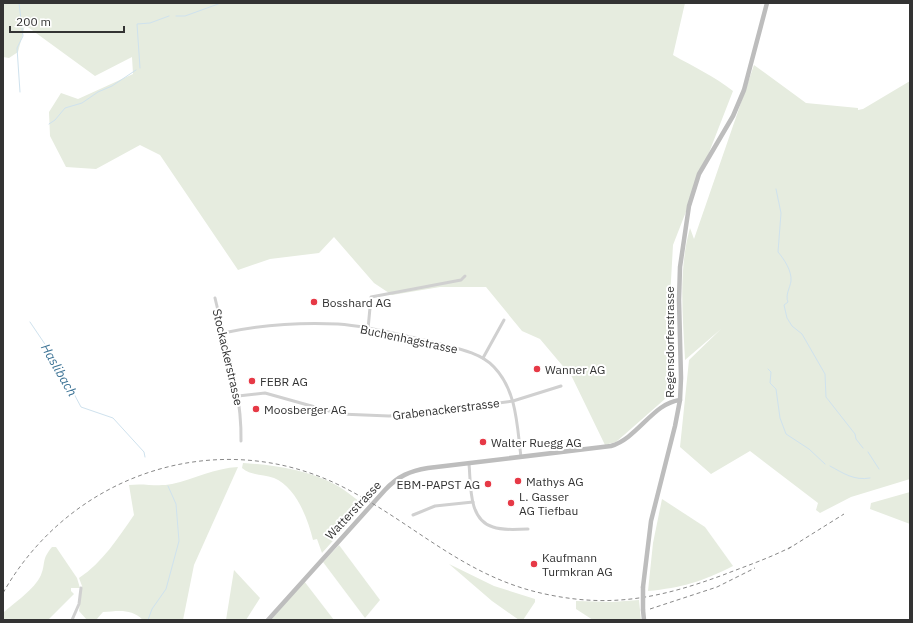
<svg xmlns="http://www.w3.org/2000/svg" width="913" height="623" viewBox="0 0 913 623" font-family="'IBM Plex Sans',sans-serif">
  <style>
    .green { fill: #e6ecdf }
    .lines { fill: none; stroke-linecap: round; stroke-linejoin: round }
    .stream { stroke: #cfe2ee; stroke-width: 1 }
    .street { stroke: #d0d0d0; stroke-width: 3 }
    .secondary { stroke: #bdbdbd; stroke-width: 4.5 }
    .rail { stroke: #888; stroke-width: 1; stroke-dasharray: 4 3; stroke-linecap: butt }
    .secondary-bridge { stroke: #bdbdbd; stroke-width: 4.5 }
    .poi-dot { fill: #e63946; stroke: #fff; stroke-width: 1.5 }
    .labels { text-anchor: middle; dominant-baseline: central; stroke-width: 4; stroke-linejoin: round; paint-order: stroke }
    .poi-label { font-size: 12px; fill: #333; stroke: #fff; text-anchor: start }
    .street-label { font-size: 12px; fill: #333; stroke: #fff }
    .water-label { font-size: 13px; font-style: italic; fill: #3f7597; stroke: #fff }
  </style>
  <rect width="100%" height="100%" fill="#fff"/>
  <!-- green -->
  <g class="green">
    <path d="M3,3h682l-12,52c21,12 41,21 60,36l-60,154 -4,71 5,75 -58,51 -11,3 -33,-68 -32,-38 -18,-8 -36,-44h-46l-48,8 -18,-12 -40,-46 -15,16 -49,6 -32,11 -78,-115 -20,-10 -44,24 -30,-2 -16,-31 -1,-24 12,-19 17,6 55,-25 -1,-17 -37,19 -70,-51 -7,27 -9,6 -6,-1z"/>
    <path d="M754,65l52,38 52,5v2l5,-1 47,-28v398l-59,18 -31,16 -4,-3 2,-7 -68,-52 -39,23 -31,-27 9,-87 32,-31 -36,31c-2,-43 -7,-90 5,-132l4,11z"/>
    <path d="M243,463c31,2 65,7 93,22 12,7 18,13 29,20l-43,48 -5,-14 -4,1c-5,-21 -17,-53 -39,-62 -12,-4 -22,-2 -32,-10z"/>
    <path d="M238,467l-44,98 -11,55h-40c-12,-12 -25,-9 -40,-8l-7,8h-9l-8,-9 3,-25 -3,-8c24,-16 39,-40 55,-63l-5,-30c15,-2 28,2 43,-1 22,-5 43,-16 66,-17z"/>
    <path d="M910,492v32l-40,-15 1,-6z"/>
    <path d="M662,499l43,28 28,39c-29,15 -52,22 -85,25l5,-48z"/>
    <path d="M339,545l41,55 -15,18 -42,-56z"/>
    <path d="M52,547h4l21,31 3,10h-9v3l3,3 -26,26h-45v-7c11,-10 32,-24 38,-38 5,-12 0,-15 11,-28z"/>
    <path d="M449,564l45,22 41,13v3l-12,18h-4l-27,-19z"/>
    <path d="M234,570l26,28 -14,22h-20z"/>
    <path d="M304,581l30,39h-63z"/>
    <path d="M639,600l2,20h-48l-17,-11v-8l36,1z"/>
  </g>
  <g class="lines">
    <!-- stream -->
    <g class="stream">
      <path d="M19,3l4,33 -6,12 3,44"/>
      <path d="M176,16h9l36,-13"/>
      <path d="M140,68l-3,-44 13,-1 19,-7"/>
      <path d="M49,124l6,-4 10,-12 17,-5 16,-11 14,-6 24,-16"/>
      <path d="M776,189l5,24 -3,39c6,7 14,19 13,29 -1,7 -6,14 -3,21l-4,3 3,13 5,8 10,8 23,40 1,23 29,37 1,5 7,9"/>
      <path d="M30,322l27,40 24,45 32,11 31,34 1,5"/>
      <path d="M768,369l3,3 -1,11 6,6 4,29 6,16 23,15 16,15"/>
      <path d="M868,452l11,17"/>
      <path d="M830,466c13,7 24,15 40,12"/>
      <path d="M148,620l4,-11 14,-20 13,-48 -3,-37 -8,-18"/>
    </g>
    <!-- street -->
    <g class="street">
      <path d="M215,298c11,47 27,94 26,143"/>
      <path d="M368,329l3,-32 90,-17 4,-4"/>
      <path d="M223,333c38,-8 77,-11 115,-9 32,2 66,12 98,19 19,5 44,9 58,24 23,24 23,59 27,90"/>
      <path d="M483,358l21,-38"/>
      <path d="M238,396l27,-3 75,21 49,2 33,-3 91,-12 48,-15"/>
      <path d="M469,464c2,20 -1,56 24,63 11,4 24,2 35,2"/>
      <path d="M413,515l22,-9 38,-4"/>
      <path d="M72,620l7,-16 2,-16"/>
    </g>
    <!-- secondary -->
    <g class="secondary">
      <path d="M643,587l8,-66 24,-95 5,-26 1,-22 -2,-78 1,-33 9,-61 10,-32 34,-58 11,-26 23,-87"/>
      <path d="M643,610l1,10"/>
      <path d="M268,620l117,-130c13,-14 25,-19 43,-22l183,-22c27,-8 42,-43 69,-46"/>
    </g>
    <!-- rail -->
    <g class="rail">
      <path d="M788,549l56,-35"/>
      <path d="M3,593c68,-120 216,-169 340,-106 73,37 123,92 207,108 64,13 113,2 173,-20 23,-9 47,-17 70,-29"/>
      <path d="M650,609l67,-22 38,-19"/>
    </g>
    <!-- secondary-bridge -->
    <path class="secondary-bridge" d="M643,587v23"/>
  </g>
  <!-- markers -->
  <g class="poi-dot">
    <circle cx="314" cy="302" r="4"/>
    <circle cx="537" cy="369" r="4"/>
    <circle cx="252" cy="381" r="4"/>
    <circle cx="256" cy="409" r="4"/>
    <circle cx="483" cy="442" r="4"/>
    <circle cx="518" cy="481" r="4"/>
    <circle cx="488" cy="484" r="4"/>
    <circle cx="511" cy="503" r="4"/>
    <circle cx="534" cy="564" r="4"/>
  </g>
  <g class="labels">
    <!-- poi labels -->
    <g class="poi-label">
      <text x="322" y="302">Bosshard AG</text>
      <text x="545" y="369">Wanner AG</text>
      <text x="260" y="381">FEBR AG</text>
      <text x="264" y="409">Moosberger AG</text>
      <text x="491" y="442">Walter Ruegg AG</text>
      <text x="526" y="481">Mathys AG</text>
      <text x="480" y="484" text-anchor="end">EBM-PAPST AG</text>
      <text x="519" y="496">L. Gasser<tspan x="519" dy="14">AG Tiefbau</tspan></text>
      <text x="542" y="557">Kaufmann<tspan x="542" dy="14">Turmkran AG</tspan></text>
    </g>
    <!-- street labels -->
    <g class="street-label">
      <text transform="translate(409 339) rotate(12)">Buchenhagstrasse</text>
      <text transform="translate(669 342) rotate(-90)">Regensdorferstrasse</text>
      <text transform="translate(228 357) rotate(77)">Stockackerstrasse</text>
      <text transform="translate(446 409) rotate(-7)">Grabenackerstrasse</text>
      <text transform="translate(353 510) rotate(-47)">Watterstrasse</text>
    </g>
    <!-- water labels -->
    <g class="water-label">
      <text transform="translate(59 370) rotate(60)">Haslibach</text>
    </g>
  </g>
  <!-- border -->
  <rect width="913" height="623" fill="none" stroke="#333333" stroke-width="8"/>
  <!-- scale -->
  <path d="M10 26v6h114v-6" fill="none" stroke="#333333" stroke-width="2"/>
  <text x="16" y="26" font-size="12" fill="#333333" stroke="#ffffff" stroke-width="3" paint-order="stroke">200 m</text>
</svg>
